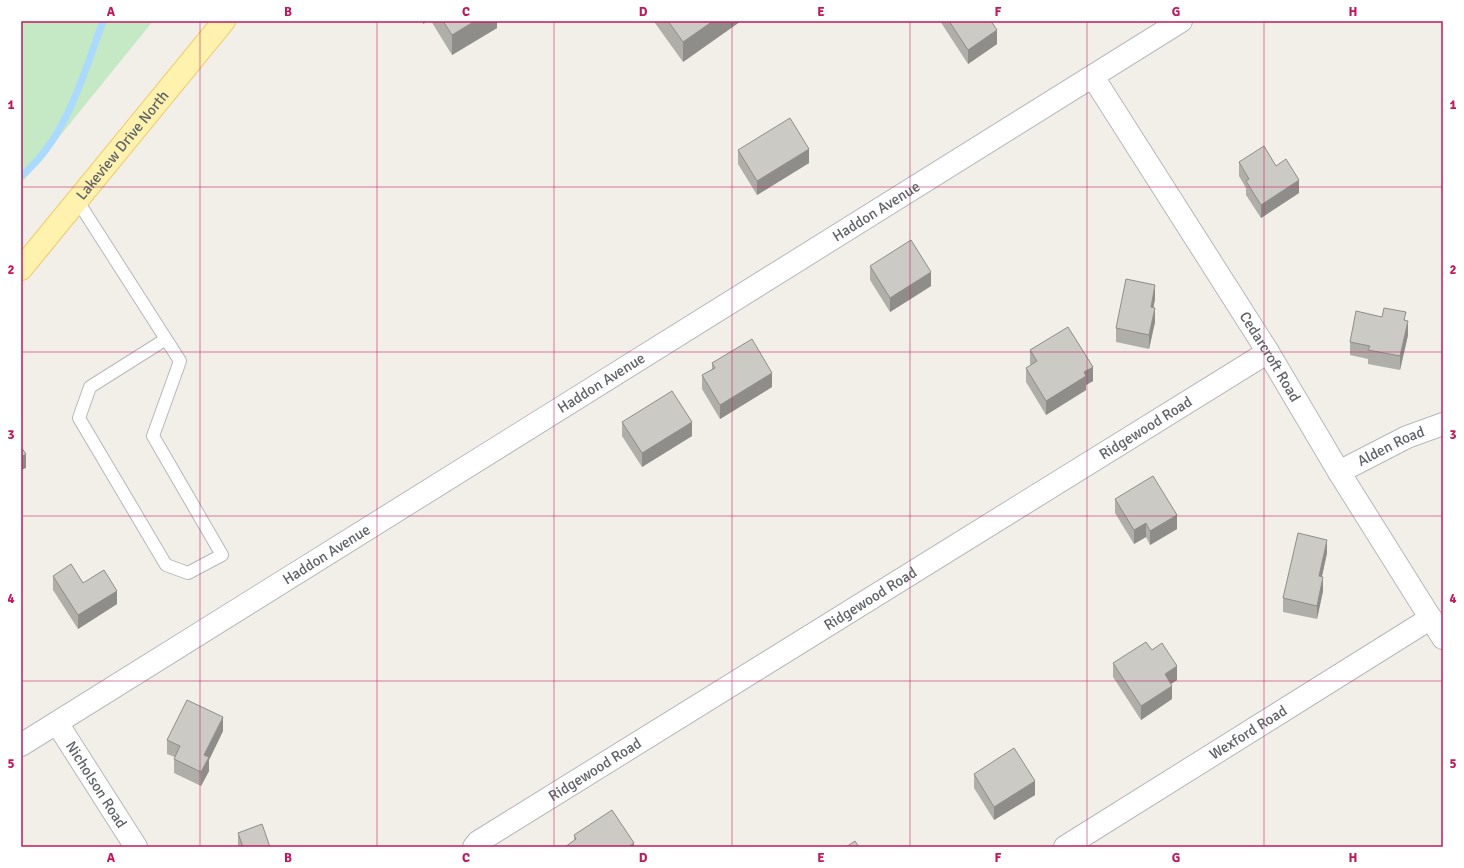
<svg xmlns="http://www.w3.org/2000/svg" width="1464" height="868" viewBox="0 0 1464 868" font-family="Signika,sans-serif">
  <style>
    .green { fill: #c5e8c5 }
    .lines { fill: none; stroke-linecap: round; stroke-linejoin: round }
    .stream { stroke: #aadaff; stroke-width: 7 }
    .lane-casing { stroke: #b5b8bc; stroke-width: 14 }
    .street-casing { stroke: #b5b8bc; stroke-width: 24 }
    .secondary-casing { stroke: #b6babf; stroke-width: 24 }
    .primary-casing { stroke: #f2c960; stroke-width: 24 }
    .lane { stroke: #fff; stroke-width: 12 }
    .street { stroke: #fff; stroke-width: 22 }
    .secondary { stroke: #fff; stroke-width: 22 }
    .primary { stroke: #fff2af; stroke-width: 22 }
    .wall { fill: #afaea9 }
    .shaded-wall { fill: #8f8d8a }
    .building { fill: #cccac5; stroke: #8f8d8a }
    .grid { fill: none; stroke: #c2185b; stroke-width: 1; stroke-opacity: 0.55 }
    .labels { text-anchor: middle; dominant-baseline: central; stroke-width: 3; stroke-linejoin: round; paint-order: stroke }
    .street-label { font-size: 15px; fill: #5f6368; stroke: #fff }
    .neatline { fill: none; stroke: #c2185b; stroke-width: 1.5 }
    .grid-label { font-size: 13px; text-anchor: middle; font-weight: bold; fill: #c2185b }
  </style>
  <rect width="100%" height="100%" fill="#f1efe8"/>
  <!-- green -->
  <path class="green" d="M21,21h132l-132,163z"/>
  <g class="lines">
    <!-- stream -->
    <path class="stream" d="M21,176c45,-36 63,-103 82,-155"/>
    <defs>
      <path id="lane" d="M77,200l103,161 -27,75 69,119 -34,18 -22,-8 -87,-147 11,-31 76,-48"/>
      <g id="street">
        <path id="s1" d="M1093,77l175,275 71,120 104,166"/>
        <path id="s2" d="M1339,472l68,-35 36,-13"/>
        <path id="s3" d="M57,723l79,124"/>
        <path id="s4" d="M474,847l4,-5 790,-490"/>
        <path id="s5" d="M1065,847l366,-229"/>
      </g>
      <g id="secondary">
        <path id="s6" d="M21,745l1160,-724"/>
      </g>
      <g id="primary">
        <path id="s7" d="M21,269l203,-248"/>
      </g>
    </defs>
    <!-- lane casing -->
    <use href="#lane" class="lane-casing"/>
    <!-- street casing -->
    <use href="#street" class="street-casing"/>
    <!-- secondary casing -->
    <use href="#secondary" class="secondary-casing"/>
    <!-- primary casing -->
    <use href="#primary" class="primary-casing"/>
    <!-- lane -->
    <use href="#lane" class="lane"/>
    <!-- street -->
    <use href="#street" class="street"/>
    <!-- secondary -->
    <use href="#secondary" class="secondary"/>
    <!-- primary -->
    <use href="#primary" class="primary"/>
  </g>
  <!-- wall -->
  <g class="wall">
    <path d="M431,21h66v7l-45,27z"/>
    <path d="M655,21h86l-58,41 -28,-39z"/>
    <path d="M940,21h51l6,23 -29,20z"/>
    <path d="M738,150l71,13 -52,32 -19,-31z"/>
    <path d="M1239,162l37,4 23,27 -38,25 -15,-23v-7l-7,-12z"/>
    <path d="M870,266l61,20 -41,26 -20,-32z"/>
    <path d="M1155,299l-2,9 2,14 -6,27 -33,-7v-14z"/>
    <path d="M1382,317l24,3 2,15 -8,35 -32,-6v-5l-18,-4v-13z"/>
    <path d="M1030,350l63,31 -7,4v5l-40,25 -20,-33v-14l5,-3 -1,-1z"/>
    <path d="M712,363l60,24 -52,32 -18,-30v-14l10,-6z"/>
    <path d="M622,422l70,14 -50,31 -20,-31z"/>
    <path d="M1115,499l62,30 -27,16 -4,-8 -12,7 -19,-31z"/>
    <path d="M1443,502v15h-1v-14z"/>
    <path d="M1327,553l-5,23 1,15 -6,28 -34,-7v-14z"/>
    <path d="M53,576l30,7 34,21 -39,25 -25,-39z"/>
    <path d="M1152,650l25,30 -6,4 1,15 -31,21 -28,-43v-14z"/>
    <path d="M223,731l-14,29v11l-8,15 -27,-13v-14l1,-2 -8,-3v-14z"/>
    <path d="M974,774l61,21 -41,25 -20,-32z"/>
    <path d="M238,833l32,14h-32z"/>
    <path d="M574,835l60,12 -60,-6z"/>
  </g>
  <!-- shaded-wall -->
  <g class="shaded-wall">
    <path d="M423,21h5l-5,3z"/>
    <path d="M475,21h22v7l-45,27v-20z"/>
    <path d="M713,21h28l-58,41v-20z"/>
    <path d="M997,30v14l-29,20v-14z"/>
    <path d="M809,149v14l-52,32v-14z"/>
    <path d="M1299,180v13l-38,25v-13z"/>
    <path d="M931,272v14l-41,26v-14z"/>
    <path d="M1155,285v14l-4,22v-14z"/>
    <path d="M1155,308v14l-6,27v-14z"/>
    <path d="M1408,321v14l-8,35v-14z"/>
    <path d="M1093,367v14l-7,4v5l-40,25v-14l38,-29z"/>
    <path d="M772,373v14l-52,32v-14z"/>
    <path d="M692,422v14l-50,31v-14z"/>
    <path d="M26,454v14l-5,2v-13z"/>
    <path d="M1177,515v14l-27,16v-14z"/>
    <path d="M1146,523v14l-12,7v-14z"/>
    <path d="M1327,540v13l-8,37v-14z"/>
    <path d="M1323,577v14l-6,28v-13z"/>
    <path d="M117,591v13l-39,25v-14z"/>
    <path d="M1177,666v14l-12,8v-14z"/>
    <path d="M1172,686v13l-31,21v-14z"/>
    <path d="M223,717v14l-14,29v11l-8,15v-14l3,-17z"/>
    <path d="M1035,781v14l-41,25v-13z"/>
    <path d="M634,843v4h-6z"/>
  </g>
  <!-- building -->
  <g class="building">
    <path d="M443,21h32l-23,14z"/>
    <path d="M668,21h45l-30,21z"/>
    <path d="M949,21h42l6,9 -29,20z"/>
    <path d="M790,118l19,31 -52,32 -19,-31z"/>
    <path d="M1264,146l12,20 10,-7 13,21 -38,25 -15,-24 3,-2 -10,-17z"/>
    <path d="M911,240l20,32 -41,26 -20,-32z"/>
    <path d="M1126,279l29,6 -4,22 4,1 -6,27 -33,-7z"/>
    <path d="M1384,308l22,4 -2,8 4,1 -8,35 -32,-6 2,-4 -20,-4 6,-31 26,6z"/>
    <path d="M1068,327l25,40 -9,5 2,4 -40,25 -20,-33 11,-7 -7,-11z"/>
    <path d="M752,339l20,34 -52,32 -18,-30 13,-7 -3,-5z"/>
    <path d="M672,391l20,31 -50,31 -20,-31z"/>
    <path d="M21,447l5,7 -5,3z"/>
    <path d="M1153,476l24,39 -27,16 -4,-8 -12,7 -19,-31z"/>
    <path d="M1298,533l29,7 -8,36 4,1 -6,29 -34,-8z"/>
    <path d="M71,564l12,19 21,-13 13,21 -39,24 -25,-39z"/>
    <path d="M1146,642l6,8 10,-7 15,23 -12,8 7,12 -31,20 -28,-43z"/>
    <path d="M187,700l36,17 -19,38 5,2 -8,15 -27,-13 6,-13 -13,-6z"/>
    <path d="M1014,748l21,33 -41,26 -20,-33z"/>
    <path d="M612,810l22,33 -6,4h-63l11,-8 -2,-4z"/>
    <path d="M262,824l8,23h-27l-5,-14z"/>
    <path d="M855,841l4,6h-13z"/>
  </g>
  <!-- grid -->
  <path class="grid" d="M200,21v826M377,21v826M554,21v826M732,21v826M910,21v826M1087,21v826M1264,21v826M21,187h1422M21,352h1422M21,516h1422M21,681h1422"/>
  <g class="labels">
    <!-- street labels -->
    <g class="street-label">
      <text stroke="none"><textPath href="#s7" startOffset="160">Lakeview Drive North</textPath></text>
      <text stroke="none"><textPath href="#s6" startOffset="1008">Haddon Avenue</textPath></text>
      <text stroke="none"><textPath href="#s1" startOffset="331">Cedarcroft Road</textPath></text>
      <text stroke="none"><textPath href="#s6" startOffset="684">Haddon Avenue</textPath></text>
      <text stroke="none"><textPath href="#s4" startOffset="792">Ridgewood Road</textPath></text>
      <text stroke="none"><textPath href="#s2" startOffset="58">Alden Road</textPath></text>
      <text stroke="none"><textPath href="#s6" startOffset="360">Haddon Avenue</textPath></text>
      <text stroke="none"><textPath href="#s4" startOffset="468">Ridgewood Road</textPath></text>
      <text stroke="none"><textPath href="#s5" startOffset="216">Wexford Road</textPath></text>
      <text stroke="none"><textPath href="#s4" startOffset="144">Ridgewood Road</textPath></text>
      <text stroke="none"><textPath href="#s3" startOffset="73">Nicholson Road</textPath></text>
    </g>
  </g>
  <!-- border -->
  <rect width="1464" height="868" fill="none" stroke="#ffffff" stroke-width="44"/>
  <rect x="22" y="22" width="1420" height="824" class="neatline"/>
  <g class="grid-label">
    <text x="111" y="16">A</text>
    <text x="288" y="16">B</text>
    <text x="466" y="16">C</text>
    <text x="643" y="16">D</text>
    <text x="821" y="16">E</text>
    <text x="998" y="16">F</text>
    <text x="1176" y="16">G</text>
    <text x="1353" y="16">H</text>
    <text x="11" y="109">1</text>
    <text x="1453" y="109">1</text>
    <text x="11" y="274">2</text>
    <text x="1453" y="274">2</text>
    <text x="11" y="439">3</text>
    <text x="1453" y="439">3</text>
    <text x="11" y="603">4</text>
    <text x="1453" y="603">4</text>
    <text x="11" y="768">5</text>
    <text x="1453" y="768">5</text>
    <text x="111" y="862">A</text>
    <text x="288" y="862">B</text>
    <text x="466" y="862">C</text>
    <text x="643" y="862">D</text>
    <text x="821" y="862">E</text>
    <text x="998" y="862">F</text>
    <text x="1176" y="862">G</text>
    <text x="1353" y="862">H</text>
  </g>
</svg>
